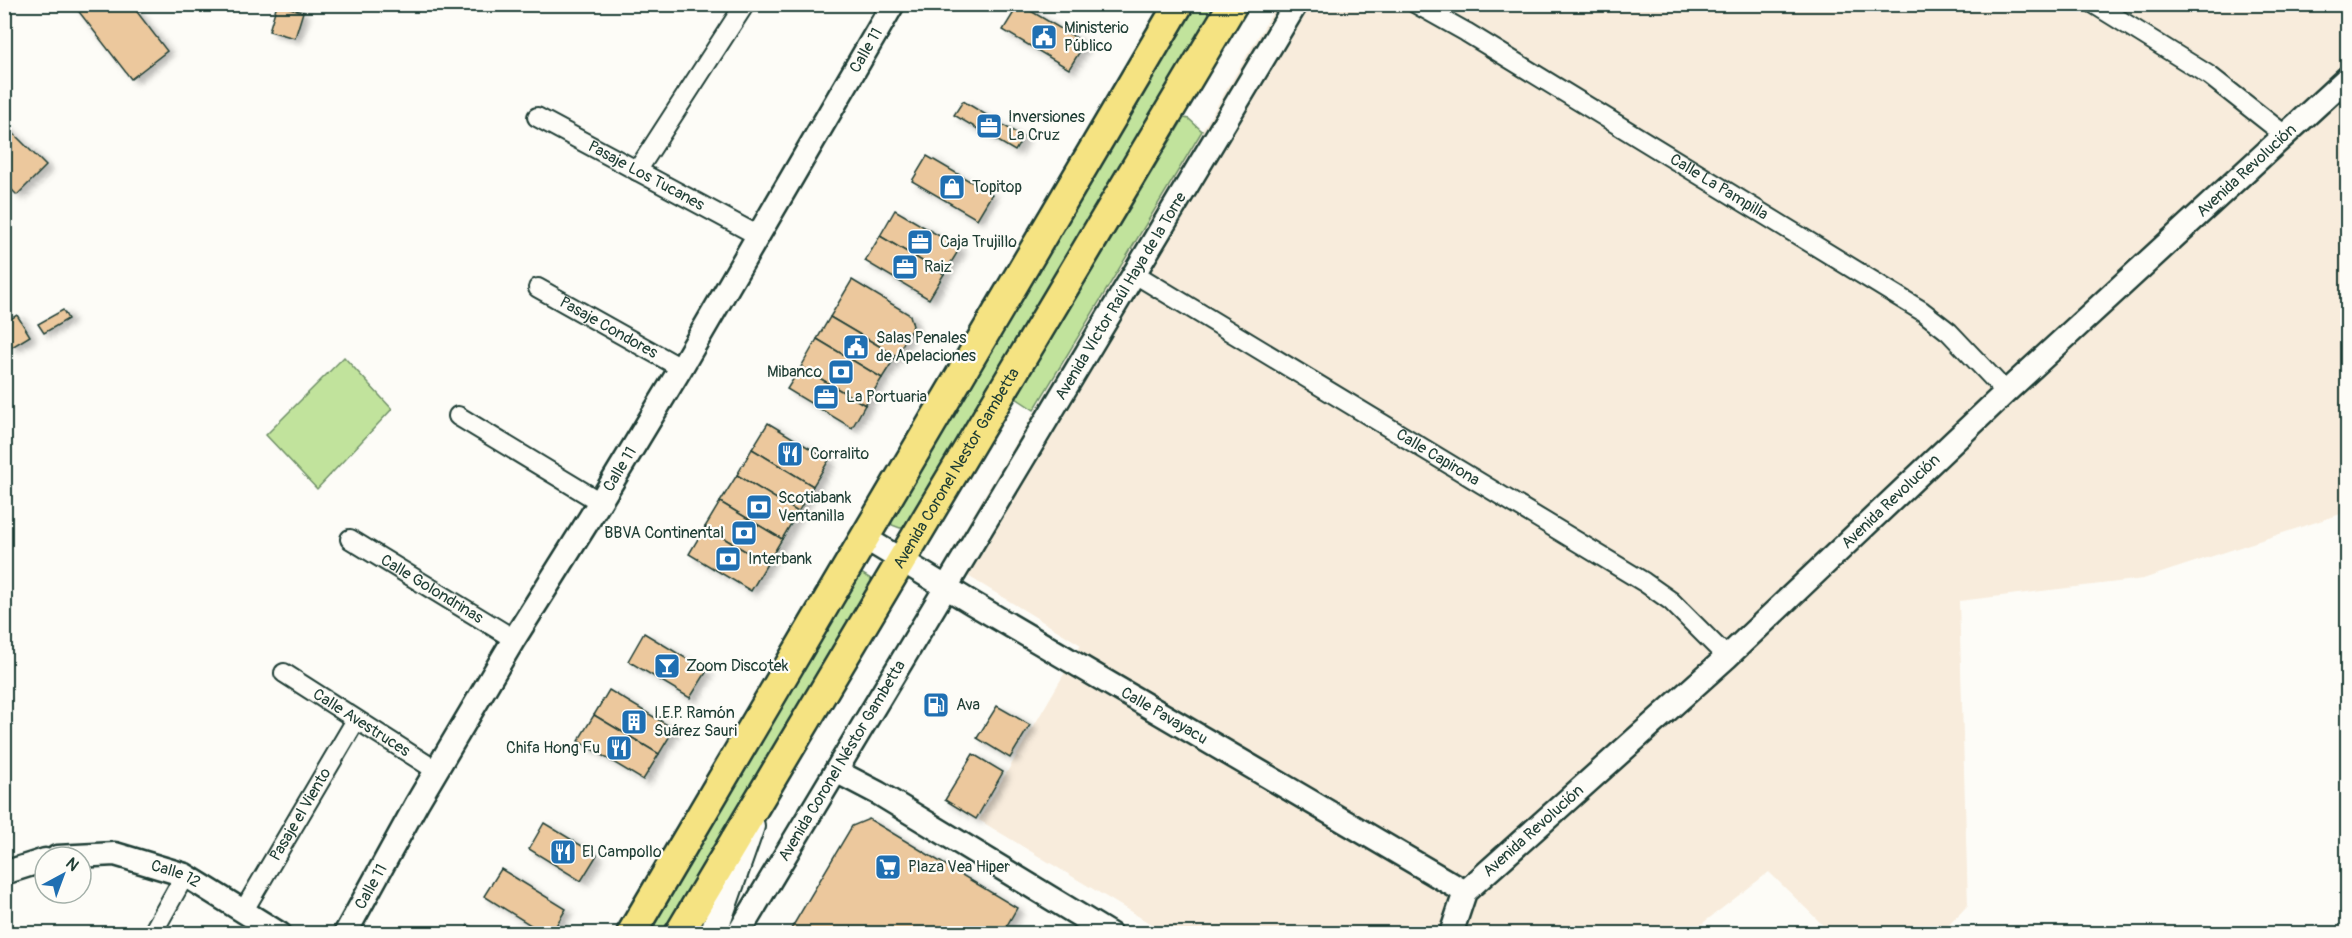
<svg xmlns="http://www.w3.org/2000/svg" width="2352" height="938" viewBox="0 0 2352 938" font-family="Pangolin,sans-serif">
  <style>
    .built { fill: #f8ecdc }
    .green { fill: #c1e39c; stroke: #709068; stroke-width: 1.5 }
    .building { fill: #ecc89d; stroke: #1f3d34; stroke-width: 1.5; filter: url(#shadow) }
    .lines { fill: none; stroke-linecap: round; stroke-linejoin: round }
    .minor-casing { stroke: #1f3d34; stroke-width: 22 }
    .tertiary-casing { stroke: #1f3d34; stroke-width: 27 }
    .secondary-casing { stroke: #1f3d34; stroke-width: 30 }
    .trunk-casing { stroke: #1f3d34; stroke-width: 33 }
    .minor { stroke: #fdfcf7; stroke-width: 18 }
    .tertiary { stroke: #fdfcf7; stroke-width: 22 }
    .secondary { stroke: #fdfcf7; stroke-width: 26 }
    .trunk { stroke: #f5e382; stroke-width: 28 }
    .labels { text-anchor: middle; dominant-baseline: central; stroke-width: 4.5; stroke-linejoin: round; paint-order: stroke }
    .poi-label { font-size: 16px; fill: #1f3d34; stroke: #fdfcf7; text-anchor: start }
    .street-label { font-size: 16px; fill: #1f3d34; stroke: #fdfcf7 }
  </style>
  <defs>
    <filter id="shadow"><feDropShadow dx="6" dy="4" stdDeviation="3" flood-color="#0004"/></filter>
  </defs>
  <rect width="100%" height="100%" fill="#fdfcf7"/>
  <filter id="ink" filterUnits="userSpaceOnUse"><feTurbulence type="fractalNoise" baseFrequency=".0167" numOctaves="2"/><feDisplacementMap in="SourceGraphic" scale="12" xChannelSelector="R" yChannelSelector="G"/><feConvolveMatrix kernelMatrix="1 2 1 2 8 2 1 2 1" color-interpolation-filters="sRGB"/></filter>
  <g filter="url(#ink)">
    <!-- built -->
    <path class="built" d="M1277,5h1070v507l-204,67 -184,22 9,304 -27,28h-110l-62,-61 -79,61h-524l-187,-113 102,-175 -136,-83z"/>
    <!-- green -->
    <g class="green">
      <path d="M1192,5h25l-309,522 -8,1 -8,-3 -2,-8z"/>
      <path d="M1184,118l5,1 13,12 -168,279 -18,-12z"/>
      <path d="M344,357l48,52 -75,80 -51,-54z"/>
      <path d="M861,573l10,6 2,7 -207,347 -23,1 211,-359z"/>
    </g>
    <!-- building -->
    <g class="building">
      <path d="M73,4h58l36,47 -36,28z"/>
      <path d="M277,4l26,8 -8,26 -26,-7z"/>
      <path d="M1019,4l66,39 -16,26 -66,-39z"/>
      <path d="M963,101l60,36 -8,14 -61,-36z"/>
      <path d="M4,124l42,42 -29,29 -13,-13z"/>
      <path d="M927,156l65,38 -15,25 -65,-38z"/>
      <path d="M895,210l65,38 -16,26 -64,-38z"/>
      <path d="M880,236l64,38 -15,25 -64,-38z"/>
      <path d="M852,280l58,35 3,11 -17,30 -66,-39z"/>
      <path d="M63,310l5,9 -24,14 -6,-9z"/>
      <path d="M17,315l13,21 -18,11 -8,-13v-11z"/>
      <path d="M830,317l66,39 -14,22 -65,-39z"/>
      <path d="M817,339l65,39 -17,27 -64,-38z"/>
      <path d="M801,367l64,38 -13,23 -65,-39z"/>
      <path d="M768,423l61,37 -16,26 -61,-37z"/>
      <path d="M752,449l61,37 -15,26 -61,-37z"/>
      <path d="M737,475l61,37 -16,27 -62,-37z"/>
      <path d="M720,502l62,37 -15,25 -62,-37z"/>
      <path d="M705,527l62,37 -16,27 -62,-37z"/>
      <path d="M644,633l63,38 -17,27 -62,-37z"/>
      <path d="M609,690l65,39 -15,25 -65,-39z"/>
      <path d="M997,706l33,19 -20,33 -33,-20z"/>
      <path d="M594,715l65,39 -16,26 -65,-39z"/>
      <path d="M973,754l30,18 -27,47 -31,-19z"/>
      <path d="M869,819l148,89 -15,26h-214l64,-108z"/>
      <path d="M544,823l53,32 -16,26 -52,-32z"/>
      <path d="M501,869l65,40 -15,25h-6l-61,-38z"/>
      <path d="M468,925l15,9h-20z"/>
    </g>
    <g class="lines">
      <defs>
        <g id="minor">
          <path id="s1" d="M1416,4l50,28 456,279 27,21 57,60"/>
          <path d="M2094,4l116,72 76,60"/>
          <path id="s2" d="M537,117l220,118"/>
          <path d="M637,171l108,-167"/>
          <path id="s3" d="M1135,274l509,308 27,19 56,56"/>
          <path id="s4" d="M538,288l143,80"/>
          <path d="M458,416l142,86"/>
          <path id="s5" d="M350,539l164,100"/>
          <path id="s6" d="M284,673l153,98"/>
          <path id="s7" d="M244,910l112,-190"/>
          <path d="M152,934l33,-59"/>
        </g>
        <g id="tertiary">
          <path id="s8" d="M865,538l107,65 493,289"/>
          <path d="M836,771l42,22 232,141"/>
          <path id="s9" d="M57,857l58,-3 70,21 95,59"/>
          <path d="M4,873l41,-13"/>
          <path id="s10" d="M345,934l72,-131 97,-164 86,-137 81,-134 212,-364"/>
          <path id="s11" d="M738,934l558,-930"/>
          <path id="s12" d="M1451,934l14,-42 262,-235 279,-265 342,-315"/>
        </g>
        <path id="secondary" d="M713,934l38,-108"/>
        <g id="trunk">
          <path d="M631,934l548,-930"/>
          <path id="s13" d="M679,934l554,-930"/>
        </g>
      </defs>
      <!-- minor casing -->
      <use href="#minor" class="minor-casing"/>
      <!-- tertiary casing -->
      <use href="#tertiary" class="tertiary-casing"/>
      <!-- secondary casing -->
      <use href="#secondary" class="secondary-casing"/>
      <!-- trunk casing -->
      <use href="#trunk" class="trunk-casing"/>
      <!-- minor -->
      <use href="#minor" class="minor"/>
      <!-- tertiary -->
      <use href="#tertiary" class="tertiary"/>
      <!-- secondary -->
      <use href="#secondary" class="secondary"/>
      <!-- trunk -->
      <use href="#trunk" class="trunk"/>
    </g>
  </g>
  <!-- icons -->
  <defs>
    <symbol id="civic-square" viewBox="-11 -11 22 22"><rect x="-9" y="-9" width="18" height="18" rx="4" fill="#1f6fb2" stroke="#fdfcf7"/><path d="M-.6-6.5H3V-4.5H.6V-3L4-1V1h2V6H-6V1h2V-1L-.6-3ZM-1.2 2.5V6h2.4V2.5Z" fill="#fff"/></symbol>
    <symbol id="office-square" viewBox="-11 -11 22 22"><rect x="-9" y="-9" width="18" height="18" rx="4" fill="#1f6fb2" stroke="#fdfcf7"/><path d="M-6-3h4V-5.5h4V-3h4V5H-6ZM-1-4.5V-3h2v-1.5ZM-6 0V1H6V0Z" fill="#fff"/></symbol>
    <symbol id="shop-square" viewBox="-11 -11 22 22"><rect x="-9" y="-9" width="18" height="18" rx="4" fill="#1f6fb2" stroke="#fdfcf7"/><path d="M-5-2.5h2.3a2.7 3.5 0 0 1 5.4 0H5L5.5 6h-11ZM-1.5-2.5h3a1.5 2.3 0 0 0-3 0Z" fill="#fff"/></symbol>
    <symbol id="bank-square" viewBox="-11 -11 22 22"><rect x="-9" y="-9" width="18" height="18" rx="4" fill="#1f6fb2" stroke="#fdfcf7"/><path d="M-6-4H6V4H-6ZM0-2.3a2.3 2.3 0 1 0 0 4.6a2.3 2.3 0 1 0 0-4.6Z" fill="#fff"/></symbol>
    <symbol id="restaurant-square" viewBox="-11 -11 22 22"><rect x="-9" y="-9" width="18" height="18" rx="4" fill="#1f6fb2" stroke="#fdfcf7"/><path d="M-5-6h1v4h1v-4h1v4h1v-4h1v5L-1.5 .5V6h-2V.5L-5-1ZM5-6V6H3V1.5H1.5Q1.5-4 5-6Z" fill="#fff"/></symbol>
    <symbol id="bar-square" viewBox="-11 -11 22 22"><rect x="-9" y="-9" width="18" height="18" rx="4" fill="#1f6fb2" stroke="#fdfcf7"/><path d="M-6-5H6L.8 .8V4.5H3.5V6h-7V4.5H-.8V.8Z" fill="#fff"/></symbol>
    <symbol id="fuel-square" viewBox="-11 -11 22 22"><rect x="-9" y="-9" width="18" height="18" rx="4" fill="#1f6fb2" stroke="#fdfcf7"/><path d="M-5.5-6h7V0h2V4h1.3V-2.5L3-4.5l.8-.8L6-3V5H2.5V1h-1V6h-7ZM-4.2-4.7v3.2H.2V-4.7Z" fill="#fff"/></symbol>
    <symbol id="building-square" viewBox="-11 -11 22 22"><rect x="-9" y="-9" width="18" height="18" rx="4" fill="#1f6fb2" stroke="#fdfcf7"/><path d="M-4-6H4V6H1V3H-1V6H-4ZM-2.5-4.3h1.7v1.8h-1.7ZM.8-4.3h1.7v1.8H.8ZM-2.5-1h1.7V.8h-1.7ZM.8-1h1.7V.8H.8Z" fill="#fff"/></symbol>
    <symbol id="supermarket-square" viewBox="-11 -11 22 22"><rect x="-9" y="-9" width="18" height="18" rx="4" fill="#1f6fb2" stroke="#fdfcf7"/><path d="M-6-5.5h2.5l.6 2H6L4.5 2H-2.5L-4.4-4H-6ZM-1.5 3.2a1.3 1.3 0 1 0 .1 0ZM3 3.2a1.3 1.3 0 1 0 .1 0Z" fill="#fff"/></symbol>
  </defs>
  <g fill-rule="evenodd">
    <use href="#civic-square" x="1029" y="22" width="30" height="30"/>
    <use href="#office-square" x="974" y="111" width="30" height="30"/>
    <use href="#shop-square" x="937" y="172" width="30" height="30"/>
    <use href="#office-square" x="905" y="227" width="30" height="30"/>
    <use href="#office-square" x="890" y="252" width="30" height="30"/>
    <use href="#civic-square" x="841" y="332" width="30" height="30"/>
    <use href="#bank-square" x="826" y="357" width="30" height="30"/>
    <use href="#office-square" x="811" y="382" width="30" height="30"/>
    <use href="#restaurant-square" x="775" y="439" width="30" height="30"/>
    <use href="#bank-square" x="744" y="492" width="30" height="30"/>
    <use href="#bank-square" x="729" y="518" width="30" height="30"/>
    <use href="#bank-square" x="713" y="544" width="30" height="30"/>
    <use href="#bar-square" x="652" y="651" width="30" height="30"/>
    <use href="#fuel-square" x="921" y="690" width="30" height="30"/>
    <use href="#building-square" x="619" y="707" width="30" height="30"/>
    <use href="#restaurant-square" x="604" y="733" width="30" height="30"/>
    <use href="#restaurant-square" x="548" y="837" width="30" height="30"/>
    <use href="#supermarket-square" x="873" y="852" width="30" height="30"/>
  </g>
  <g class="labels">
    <!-- poi labels -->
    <g class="poi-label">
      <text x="1064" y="28">Ministerio<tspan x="1064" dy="18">Público</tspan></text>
      <text x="1008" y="117">Inversiones<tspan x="1008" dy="18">La Cruz</tspan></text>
      <text x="972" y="187">Topitop</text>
      <text x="940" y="242">Caja Trujillo</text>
      <text x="924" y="267">Raiz</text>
      <text x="876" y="338">Salas Penales<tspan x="876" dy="18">de Apelaciones</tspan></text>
      <text x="822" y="372" text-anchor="end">Mibanco</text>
      <text x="846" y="397">La Portuaria</text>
      <text x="810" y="454">Corralito</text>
      <text x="778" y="498">Scotiabank<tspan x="778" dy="18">Ventanilla</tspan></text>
      <text x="724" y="533" text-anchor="end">BBVA Continental</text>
      <text x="748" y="559">Interbank</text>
      <text x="686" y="666">Zoom Discotek</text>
      <text x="956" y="705">Ava</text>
      <text x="654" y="713">I.E.P. Ramón<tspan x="654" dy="18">Suárez Sauri</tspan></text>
      <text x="600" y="748" text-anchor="end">Chifa Hong Fu</text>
      <text x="582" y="852">El Campollo</text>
      <text x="908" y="867">Plaza Vea Hiper</text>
    </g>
    <!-- street labels -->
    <g class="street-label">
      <text stroke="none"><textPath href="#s10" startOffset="1026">Calle 11</textPath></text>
      <text stroke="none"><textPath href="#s12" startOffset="1108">Avenida Revolución</textPath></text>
      <text stroke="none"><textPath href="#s2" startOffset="124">Pasaje Los Tucanes</textPath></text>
      <text stroke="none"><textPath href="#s1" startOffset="354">Calle La Pampilla</textPath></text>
      <text stroke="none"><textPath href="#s11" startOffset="744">Avenida Víctor Raúl Haya de la Torre</textPath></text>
      <text stroke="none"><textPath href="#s4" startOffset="81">Pasaje Condores</textPath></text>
      <text stroke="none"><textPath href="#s3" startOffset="354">Calle Capirona</textPath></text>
      <text stroke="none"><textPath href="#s13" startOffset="542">Avenida Coronel Nestor Gambetta</textPath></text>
      <text stroke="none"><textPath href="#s10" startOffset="540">Calle 11</textPath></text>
      <text stroke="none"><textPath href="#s12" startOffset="622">Avenida Revolución</textPath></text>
      <text stroke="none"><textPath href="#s5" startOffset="96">Calle Golondrinas</textPath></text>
      <text stroke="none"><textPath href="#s8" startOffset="348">Calle Pavayacu</textPath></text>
      <text stroke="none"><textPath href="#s6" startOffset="92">Calle Avestruces</textPath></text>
      <text stroke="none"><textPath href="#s11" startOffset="202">Avenida Coronel Néstor Gambetta</textPath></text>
      <text stroke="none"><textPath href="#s7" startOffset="111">Pasaje el Viento</textPath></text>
      <text stroke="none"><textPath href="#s12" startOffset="136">Avenida Revolución</textPath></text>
      <text stroke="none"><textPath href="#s9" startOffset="122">Calle 12</textPath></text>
      <text stroke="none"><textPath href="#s10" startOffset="54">Calle 11</textPath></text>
    </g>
  </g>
  <!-- margin -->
  <rect width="2352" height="938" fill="none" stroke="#fdfcf7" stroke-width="24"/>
  <rect x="12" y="12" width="2328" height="914" fill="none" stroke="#1f3d34" stroke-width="2" filter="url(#ink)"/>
  <!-- north arrow -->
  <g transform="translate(63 875) rotate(41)"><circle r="28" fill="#fdfcf7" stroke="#a4b0a9" stroke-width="1.5"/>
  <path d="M0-4.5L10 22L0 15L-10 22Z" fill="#1f6fb2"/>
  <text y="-9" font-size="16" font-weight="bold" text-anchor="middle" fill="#1f3d34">N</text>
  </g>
</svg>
